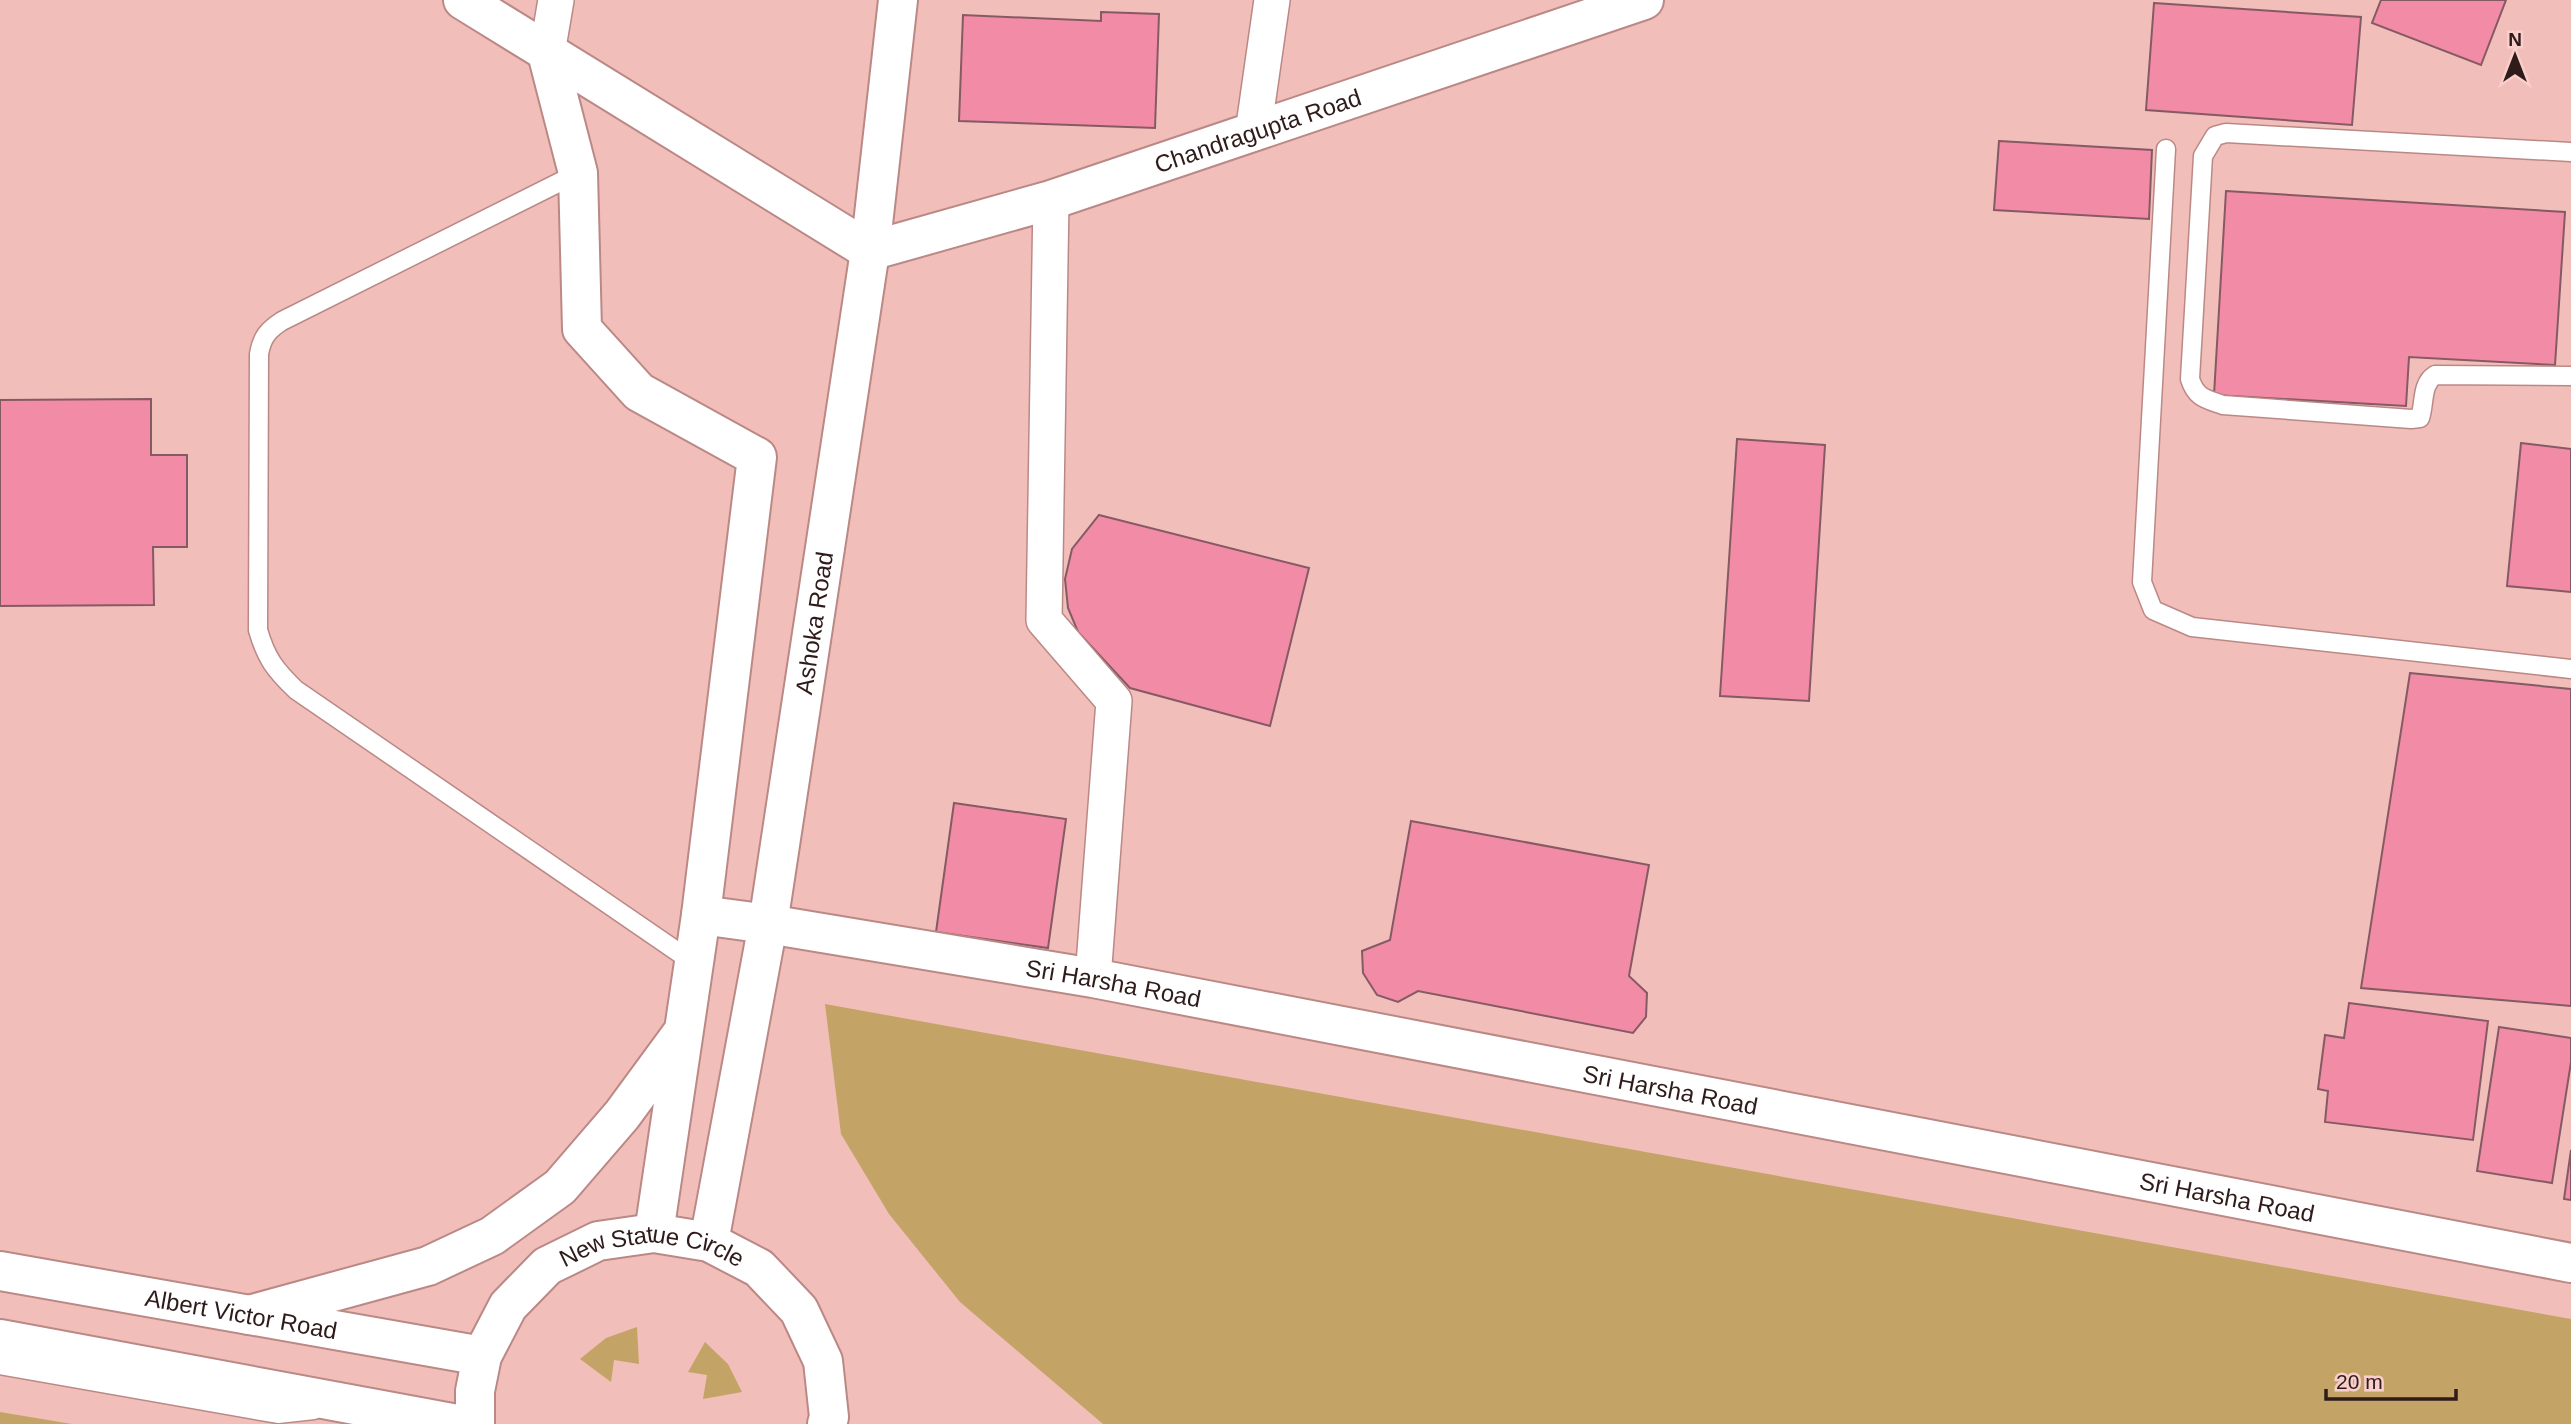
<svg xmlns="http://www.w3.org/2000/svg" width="2571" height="1424" viewBox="0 0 2571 1424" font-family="Arial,sans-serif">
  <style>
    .green { fill: #c3a466 }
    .building { fill: #f28ba6; stroke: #865a64; stroke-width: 2 }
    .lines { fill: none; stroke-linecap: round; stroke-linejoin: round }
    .lane-casing { stroke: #ba8986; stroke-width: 21 }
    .street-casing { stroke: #ba8986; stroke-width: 38 }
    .secondary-casing { stroke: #ba8986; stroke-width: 42 }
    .lane { stroke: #fff; stroke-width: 18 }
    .street { stroke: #fff; stroke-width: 35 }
    .secondary { stroke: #fff; stroke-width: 38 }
    .labels { text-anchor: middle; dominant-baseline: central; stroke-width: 5; stroke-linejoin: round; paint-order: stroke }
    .street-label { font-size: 24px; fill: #2e1b1a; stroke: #f9cecb }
  </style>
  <rect width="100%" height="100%" fill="#f2beba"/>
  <!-- green -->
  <g class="green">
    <path d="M825,1004l1746,315v105h-1468l-143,-122 -71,-88 -48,-80z"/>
    <path d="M637,1327l2,37 -25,-4 -3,22 -31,-23 26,-21z"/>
    <path d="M705,1342l23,22 14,28 -39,7 4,-24 -19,-3z"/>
    <path d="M0,1412l72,12h-72z"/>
  </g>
  <!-- building -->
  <g class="building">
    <path d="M2381,0h125l-25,65 -109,-42z"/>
    <path d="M2154,3l207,14 -9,108 -206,-15z"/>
    <path d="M1101,12l58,2 -4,114 -196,-7 4,-106 138,6z"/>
    <path d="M1999,141l153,9 -3,69 -155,-9z"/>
    <path d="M2226,191l339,21 -10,153 -146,-8 -3,49 -192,-11z"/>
    <path d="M151,399v56h36v92h-34l1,58 -154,1v-206z"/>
    <path d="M1737,439l88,6 -16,256 -89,-5z"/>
    <path d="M2521,443l50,6v143l-64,-6z"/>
    <path d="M1099,515l210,53 -39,158 -140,-38 -52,-56 -10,-24 -3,-29 7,-30z"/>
    <path d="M2410,673l161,16v317l-210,-18z"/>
    <path d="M954,803l112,16 -18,129 -112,-16z"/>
    <path d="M1411,821l238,44 -20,111 18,17 -1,24 -13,16 -215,-42 -20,11 -21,-7 -14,-22 -1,-22 28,-11z"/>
    <path d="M2349,1003l139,18 -15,119 -148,-18 3,-31 -10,-2 7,-54 19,3z"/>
    <path d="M2499,1027l72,11v24l-19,121 -75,-12z"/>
    <path d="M2571,1150v50l-7,-1z"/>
  </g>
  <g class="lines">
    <defs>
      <g id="lane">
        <path d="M2166,149l-24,433 11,28 39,17 379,42"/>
        <path d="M2571,152l-345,-19 -11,3 -12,20 -13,223c6,19 16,20 33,26l188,14 9,-1c5,-15 1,-34 15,-43l136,1"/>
        <path d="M578,173l-296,148c-14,9 -20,16 -23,33l-1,276c8,28 17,40 38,60l398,273"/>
        <path d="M0,1365l278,49 36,-4"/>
      </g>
      <g id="street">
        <path d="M547,53l9,-53"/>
        <path d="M1253,133l19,-133"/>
        <path d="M1051,200l-7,420 70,81 -21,277"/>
      </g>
      <g id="secondary">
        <path d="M463,0l407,251"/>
        <path d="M547,53l31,120 4,156 57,63 118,65 -56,458 -47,318"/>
        <path id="s1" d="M870,251l181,-51 593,-200"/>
        <path id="s2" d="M701,915l67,9 325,54 1478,285"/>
        <path id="s3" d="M709,1242l59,-318 102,-673 28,-251"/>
        <path id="s4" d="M0,1271l482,85"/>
        <path d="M249,1315l179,-49 64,-30 68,-49 62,-72 58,-79"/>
        <path d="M0,1339l457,85"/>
        <path id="s5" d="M475,1424v-33l7,-35 26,-50 39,-40 51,-25 56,-8 55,9 50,26 40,42 24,51 6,56 -2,7"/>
      </g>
    </defs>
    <!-- lane casing -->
    <use href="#lane" class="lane-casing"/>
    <!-- street casing -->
    <use href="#street" class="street-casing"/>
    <!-- secondary casing -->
    <use href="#secondary" class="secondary-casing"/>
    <!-- lane -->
    <use href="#lane" class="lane"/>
    <!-- street -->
    <use href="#street" class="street"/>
    <!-- secondary -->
    <use href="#secondary" class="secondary"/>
  </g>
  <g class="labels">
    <!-- street labels -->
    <g class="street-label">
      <text stroke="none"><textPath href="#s1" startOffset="406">Chandragupta Road</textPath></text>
      <text stroke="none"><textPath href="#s3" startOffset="628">Ashoka Road</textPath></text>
      <text stroke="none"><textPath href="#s2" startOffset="418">Sri Harsha Road</textPath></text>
      <text stroke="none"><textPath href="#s2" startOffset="985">Sri Harsha Road</textPath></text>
      <text stroke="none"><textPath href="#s2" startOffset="1552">Sri Harsha Road</textPath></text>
      <text stroke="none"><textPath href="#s5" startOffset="292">New Statue Circle</textPath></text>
      <text stroke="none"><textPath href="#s4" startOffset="245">Albert Victor Road</textPath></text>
    </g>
  </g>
  <!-- north arrow -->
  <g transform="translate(2515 56)" stroke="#f9cecb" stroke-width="5" paint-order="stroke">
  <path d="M0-5L12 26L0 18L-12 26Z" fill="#2e1b1a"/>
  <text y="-10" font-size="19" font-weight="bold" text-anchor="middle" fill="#2e1b1a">N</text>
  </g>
  <!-- scale -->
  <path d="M2326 1389v10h130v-10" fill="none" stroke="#2e1b1a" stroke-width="3.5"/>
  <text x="2336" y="1389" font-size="21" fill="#2e1b1a" stroke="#f9cecb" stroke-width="5" paint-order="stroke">20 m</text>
</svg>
